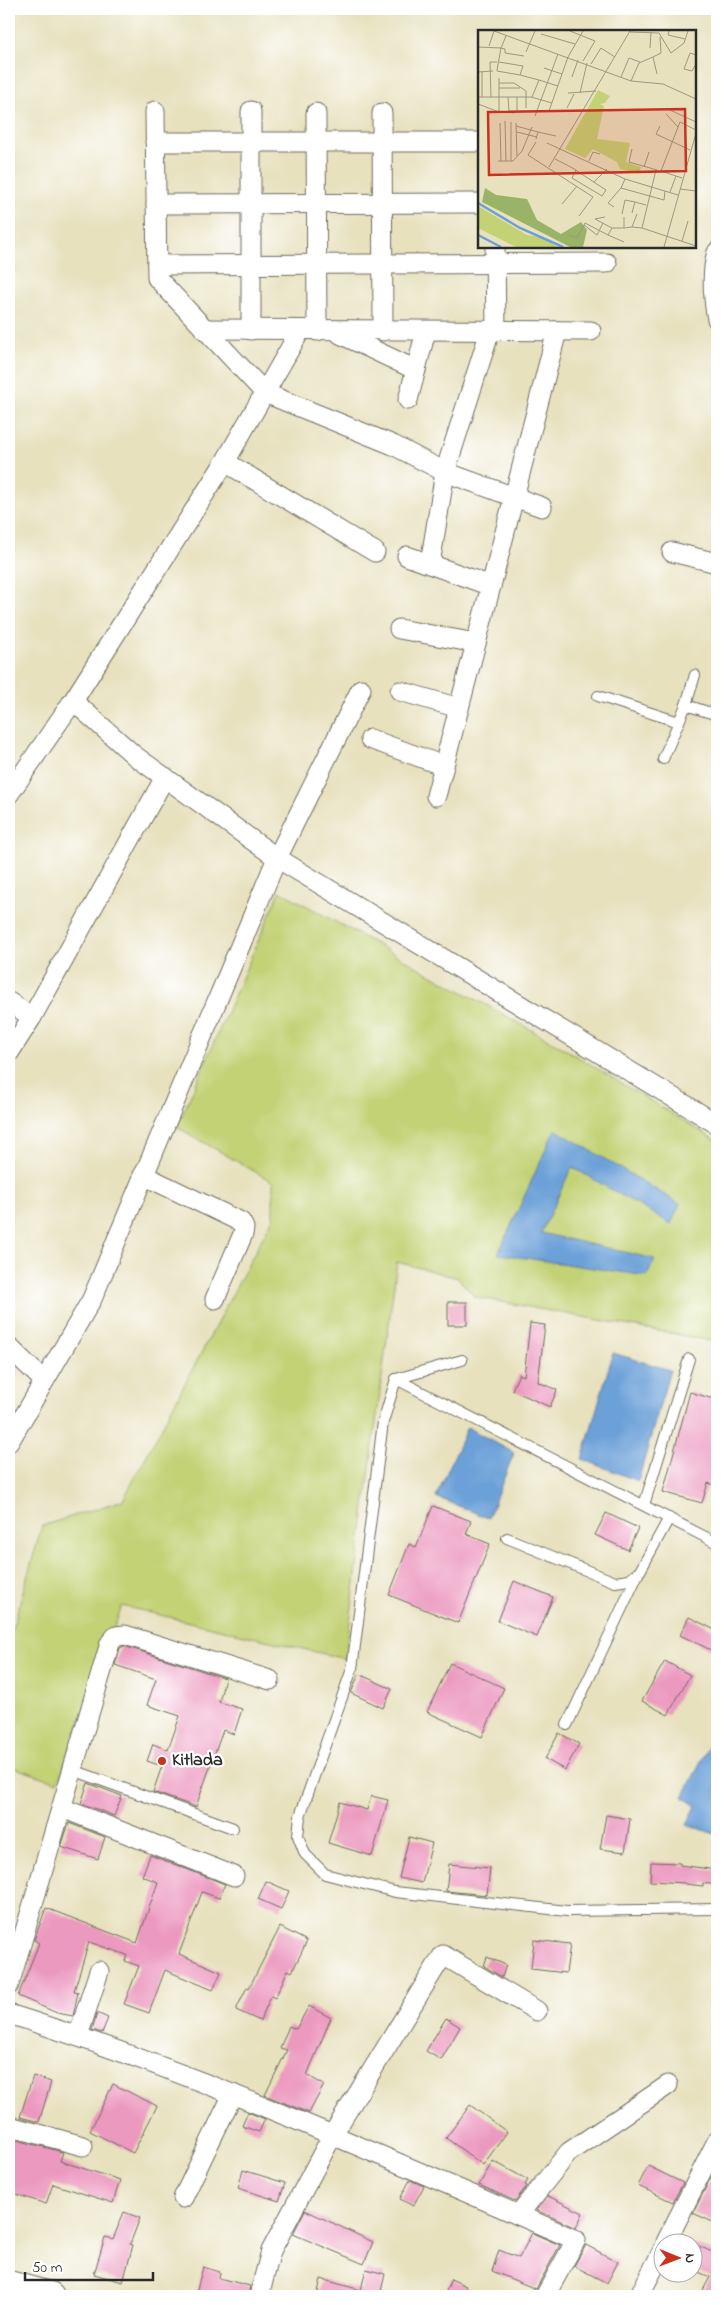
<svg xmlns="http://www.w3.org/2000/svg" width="726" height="2305" viewBox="0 0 726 2305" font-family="'Indie Flower',sans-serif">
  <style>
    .green { fill: #c2d275; stroke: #767e50 }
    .water { fill: #6ca0d8; stroke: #4c6682 }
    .building { fill: #ec99bf }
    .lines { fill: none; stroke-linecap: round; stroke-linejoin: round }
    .lane-casing { stroke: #6d6b5e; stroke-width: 12 }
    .street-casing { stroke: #6d6b5e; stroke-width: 21 }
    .secondary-casing { stroke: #6d6b5e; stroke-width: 30 }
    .lane { stroke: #fff; stroke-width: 10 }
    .street { stroke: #fff; stroke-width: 19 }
    .secondary { stroke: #fff; stroke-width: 28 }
    .poi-dot { fill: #c8321e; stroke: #fff; stroke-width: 2 }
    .labels { text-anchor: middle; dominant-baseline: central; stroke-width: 4.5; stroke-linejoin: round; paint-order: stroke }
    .poi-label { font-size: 18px; font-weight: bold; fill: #2b2b2b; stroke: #fff; text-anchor: start }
    .inset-river { fill: none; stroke: #6ca0d8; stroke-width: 2.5 }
    .inset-road { fill: none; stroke: #9c9883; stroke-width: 1 }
    .view { fill: #c8321e; fill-opacity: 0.15; stroke: #c8321e; stroke-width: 2.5 }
    .inset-edge { fill: none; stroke: #2b2b2b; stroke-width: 2.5 }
  </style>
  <rect width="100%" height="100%" fill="#fff"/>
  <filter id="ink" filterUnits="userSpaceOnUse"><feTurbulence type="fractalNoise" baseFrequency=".02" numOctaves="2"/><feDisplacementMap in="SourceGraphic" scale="10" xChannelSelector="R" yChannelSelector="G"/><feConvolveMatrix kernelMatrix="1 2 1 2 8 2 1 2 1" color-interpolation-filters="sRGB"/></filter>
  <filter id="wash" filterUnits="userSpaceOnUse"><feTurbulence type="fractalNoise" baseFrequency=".0096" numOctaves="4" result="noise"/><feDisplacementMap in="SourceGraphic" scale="20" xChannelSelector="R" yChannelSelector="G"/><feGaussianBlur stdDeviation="1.12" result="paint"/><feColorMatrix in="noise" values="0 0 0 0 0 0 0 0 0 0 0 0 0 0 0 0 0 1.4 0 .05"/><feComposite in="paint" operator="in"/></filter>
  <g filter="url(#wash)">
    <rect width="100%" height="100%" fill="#e7e1be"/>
    <!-- green -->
    <path class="green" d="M280,891l275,152 162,98v201l-242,-45 -17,-19 -61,-16 -52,397 -223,-53 -64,176 -49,-16v-126l33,-114 81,-26 150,-282v-36l-96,-55z"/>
    <!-- water -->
    <g class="water">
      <path d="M555,1129l125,75 -9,20 -99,-57 -31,66 114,26 -8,17 -149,-22z"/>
      <path d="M613,1353l57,17 -32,111 -56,-22z"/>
      <path d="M467,1427l47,26 -26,65 -52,-21z"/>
      <path d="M717,1729v106l-30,-11 9,-18 -13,-9z"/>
    </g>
    <g id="blocks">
      <!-- building -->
      <g class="building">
        <rect x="448" y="1302" width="19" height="23"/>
        <path d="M530,1323l15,2 -7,57 19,8 -7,17 -38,-17 7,-16 5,2z"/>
        <path d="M690,1392l27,8v86l-9,-3 -6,20 -39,-11z"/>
        <path d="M433,1506l38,15 -5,13 24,10 -32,79 -69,-28 20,-51 7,3z"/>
        <path d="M606,1513l32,15 -10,22 -33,-15z"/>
        <path d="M514,1581l39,16 -16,40 -39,-16z"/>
        <path d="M689,1617l28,14v22l-37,-18z"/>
        <path d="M124,1646l101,32 -6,24 23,7 -8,25 -11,-4 -27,77 -43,-15 9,-26 -15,-5 6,-17 15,6 12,-34 -33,-11 9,-26 -41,-14 5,-17z"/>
        <path d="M665,1661l25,14 -22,40 -26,-14z"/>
        <path d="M450,1663l54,25 -22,49 -55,-25z"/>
        <path d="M359,1674l33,15 -9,19 -32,-15z"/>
        <path d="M559,1733l20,11 -14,26 -20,-11z"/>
        <path d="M88,1783l34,13 -8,20 -33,-13z"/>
        <path d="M371,1796l17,4 -16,56 -44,-13 12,-41 27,8z"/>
        <path d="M606,1815l24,4 -5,33 -25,-3z"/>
        <path d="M69,1823l36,14 -7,22 -37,-12z"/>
        <path d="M409,1837l23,6 -10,40 -23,-5z"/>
        <path d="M150,1855l75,29 -6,14 -17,-6 -23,62 42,18 -8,18 -48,-20 -16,43 -25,-9 15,-38 -14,-5 2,-6 -38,-13 -15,49 4,1 -5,24 -16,-3 -39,-17 21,-53 -5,-3 12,-32 91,35 21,-61 -16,-6z"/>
        <path d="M651,1862l29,1v2l37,5v15l-14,-2v3l-18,-2v-1l-35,-2z"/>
        <path d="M449,1864l41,4 -3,27 -41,-4z"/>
        <path d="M266,1881l23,10 -8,18 -23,-10z"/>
        <path d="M280,1927l27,14 -15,31 -4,-2 -13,28 -4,-2 -11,25 -24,-11 11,-23 2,1z"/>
        <path d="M534,1940l36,4 -4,29 -35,-4z"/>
        <path d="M487,1957l19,8 -4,12 -18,-11z"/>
        <path d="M309,2006l22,12 -24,57 17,10 -15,28 -44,-18 22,-45 -7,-2 9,-22 7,3z"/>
        <path d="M97,2013l11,5 -6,15 -10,-3z"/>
        <path d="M446,2018l14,9 -19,33 -15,-9z"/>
        <path d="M33,2076l18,6 -12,40 -19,-5z"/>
        <path d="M113,2084l44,22 -24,47 -43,-22z"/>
        <path d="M470,2105l37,27 -24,33 -37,-27z"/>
        <path d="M248,2112l17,7 -6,13 -17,-6z"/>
        <path d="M9,2138l54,14 -3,9 60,19 -7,23 -60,-19 -7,20 -37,-12z"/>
        <path d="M493,2161l35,19 -3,5 2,1 -12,15 -36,-16z"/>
        <path d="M717,2165v59l-24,-11z"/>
        <path d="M648,2166l35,17 -10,19 -35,-16z"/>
        <path d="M243,2170l42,13 -6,18 -41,-13z"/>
        <path d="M410,2180l14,6 -11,20 -13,-7z"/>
        <path d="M548,2196l35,17 -7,15 -40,-18z"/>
        <path d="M305,2210l68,32 -9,22 -71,-30z"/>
        <path d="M124,2212l16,6 -10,26 3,1 -10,37 -29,-8 11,-37 8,2z"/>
        <path d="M532,2233l28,12 -24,44 -44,-18 7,-21 20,8z"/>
        <path d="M694,2244l23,10v42h-17l10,-19 -16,-7z"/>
        <path d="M586,2245l32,17 -11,21 -33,-17z"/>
        <path d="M203,2267l17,5 -1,6 31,8 -2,10h-53z"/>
        <path d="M366,2269l19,5 -5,22h-63l4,-17 40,11z"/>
        <path d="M451,2279l15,7 -4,10h-18z"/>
      </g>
    </g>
  </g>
  <g filter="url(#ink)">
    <use href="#blocks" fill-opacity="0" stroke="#6d6b5e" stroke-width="1"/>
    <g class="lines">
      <defs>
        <g id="lane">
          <path d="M598,696l81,26"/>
          <path d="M686,705l31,10"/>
          <path d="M663,759l23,-54 9,-30"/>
          <path d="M462,1360l-66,19 -13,43 -31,247 -52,147 -2,20 7,18 20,20 70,18 172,19 150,-2"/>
          <path d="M396,1379l321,164"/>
          <path d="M644,1505l45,-146"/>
          <path d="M507,1538l108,44 14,-2 11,-9 29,-53"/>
          <path d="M567,1725l71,-151"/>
          <path d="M73,1770l160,58"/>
        </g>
        <g id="street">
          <path d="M155,111l2,167 108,115 128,52 52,27 97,35"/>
          <path d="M316,113l1,218"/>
          <path d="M382,113l1,218"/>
          <path d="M155,142h325"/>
          <path d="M156,204l324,-1"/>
          <path d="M495,246l1,85"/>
          <path d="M717,252c-6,21 -4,46 0,67"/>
          <path d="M157,265l450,-2"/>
          <path d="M204,329l387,2"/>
          <path d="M251,330v-219"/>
          <path d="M340,334l76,36"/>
          <path d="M408,400l18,-69"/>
          <path d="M225,462l75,-131"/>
          <path d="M672,552l45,11"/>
          <path d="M407,556l84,30 66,-255"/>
          <path d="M430,564l15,-92 45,-141"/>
          <path d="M399,629l77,14"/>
          <path d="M400,691l59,17"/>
          <path d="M73,701l62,55 142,102 440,266"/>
          <path d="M370,739l74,27"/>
          <path d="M9,794l64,-93 152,-239 150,90"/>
          <path d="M436,796l55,-210"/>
          <path d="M9,1002l23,15"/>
          <path d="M9,1053l23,-36 133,-240"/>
          <path d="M143,1175l98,47 3,6 -1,6 -28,65"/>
          <path d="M9,1347l35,34"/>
          <path d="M9,1442l83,-143 185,-441 84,-169"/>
          <path d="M62,1808l172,68"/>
          <path d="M9,1985l101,-342 6,-7 9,-1 145,45"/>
          <path d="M9,2014c194,61 380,145 567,226l-31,56"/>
          <path d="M78,2036l21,-65"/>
          <path d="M9,2126l74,20"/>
          <path d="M183,2198l50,-104"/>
          <path d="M518,2215l51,-63 99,-67"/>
          <path d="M666,2242l51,-101"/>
          <path d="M259,2296l12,-45 62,-117 110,-179 94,56"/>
          <path d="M639,2296l25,-48"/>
        </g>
        <path id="secondary" d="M9,2285l41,11"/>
      </defs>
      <!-- lane casing -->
      <use href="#lane" class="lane-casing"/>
      <!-- street casing -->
      <use href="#street" class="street-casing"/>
      <!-- secondary casing -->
      <use href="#secondary" class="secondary-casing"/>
      <!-- lane -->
      <use href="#lane" class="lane"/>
      <!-- street -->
      <use href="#street" class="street"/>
      <!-- secondary -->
      <use href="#secondary" class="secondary"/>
    </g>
  </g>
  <!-- markers -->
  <circle class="poi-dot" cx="162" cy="1761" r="5"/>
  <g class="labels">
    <!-- poi labels -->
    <g class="poi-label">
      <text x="172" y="1761">Kitlada</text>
    </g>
  </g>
  <!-- overview -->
  <g transform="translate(478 30)">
    <rect width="218" height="218" fill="#e7e1be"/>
    <path d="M120,60l12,6 -5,7 -5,1 4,2 -7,33 33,4 -4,19 15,5 -2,7 -19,-5 -3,-7 -24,-13 -8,9 -20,-9zM0,176l49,29 14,2 17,10h-42l-38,-19z" fill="#c2d275"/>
    <path d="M7,158l11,7 31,4 10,21 24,14 20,-12 6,8 -4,17h-13l-88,-45z" fill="#99b466"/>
    <path class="inset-river" d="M0,173l42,25 43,19M0,205l23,12"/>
    <path class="inset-road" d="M16,1l137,50 32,3 33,15M92,1l25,10 -12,20M191,1l-1,4 17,4M152,2l29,1 12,20 13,-10 4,-12M63,4l34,10M11,16l5,-15M0,17l23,1 5,-12M23,18l4,1v4l19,3M172,18l1,-16M48,22l9,-21M218,25l-6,-2 -6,16 8,2 4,-7M21,32l24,4 -3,9 -23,-4v-1l4,-22M113,34l10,-16 14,9M66,38l18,6M4,41v26M0,42l15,-1M179,44l-4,-17 8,-4 -1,-16M42,45l19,5M94,47l6,-17M143,47l8,-19 11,4M153,51l8,-18 14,-6M21,53h15l12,8v17M21,58h21M90,63l28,-2M102,63l7,-30M0,67h53l21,6M13,67l-1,-35h7M30,67l1,15 4,1 4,-1v-15M54,67l7,-17 19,6M0,74l21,8v-34M89,78l7,-14M190,79l28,13M71,81l19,-54 15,-26M188,84l12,13M57,86l23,-62M27,91l1,40M33,92v39M22,93l1,38M38,93l1,33M38,96l22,6 -2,7M182,96l-4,8 34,16M39,102l20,5M60,102l18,4M58,112l-8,13 65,42 -14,19M69,113l78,36 53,16M154,119l-3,13 28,8M77,129l10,5 11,6 1,1 29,19 -4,6 -30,-18 4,-8M20,131h15l9,-10 10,-24M111,131l4,-9 7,2M71,137l81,-136M166,137l5,-15M178,140l-14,58 54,18M204,148l-21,-7 19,-49 16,8M147,149l-4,9 43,12 1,-9M116,152l13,-13M202,159l16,2M192,162l6,-16M84,174l15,-18M136,177l-6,-4 13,-15M154,183l3,-11 11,3M144,184l3,-14 10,2M159,184l-5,13 10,1M127,187l-10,2 17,9M146,187v11l8,-1M106,195l13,10 6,-12M91,205l8,3 8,-15 23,12 4,-7h12M130,205l16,7M204,211l6,-20M186,217l32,-114"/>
    <path class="view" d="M207,79l1,62 -197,4 -1,-63z"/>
    <rect width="218" height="218" class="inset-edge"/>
  </g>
  <!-- margin -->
  <rect width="726" height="2305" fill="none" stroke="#fff" stroke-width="30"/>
  <!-- north arrow -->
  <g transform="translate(678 2258) rotate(91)"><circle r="24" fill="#ffffff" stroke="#aaaaaa"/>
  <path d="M0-4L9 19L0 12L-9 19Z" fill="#c8321e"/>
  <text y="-8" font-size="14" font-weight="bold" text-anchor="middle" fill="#2b2b2b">N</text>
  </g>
  <!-- scale -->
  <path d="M25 2272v8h128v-8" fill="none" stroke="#2b2b2b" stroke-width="2.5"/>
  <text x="32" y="2272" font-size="15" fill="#2b2b2b" stroke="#ffffff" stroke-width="4" paint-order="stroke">50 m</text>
</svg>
